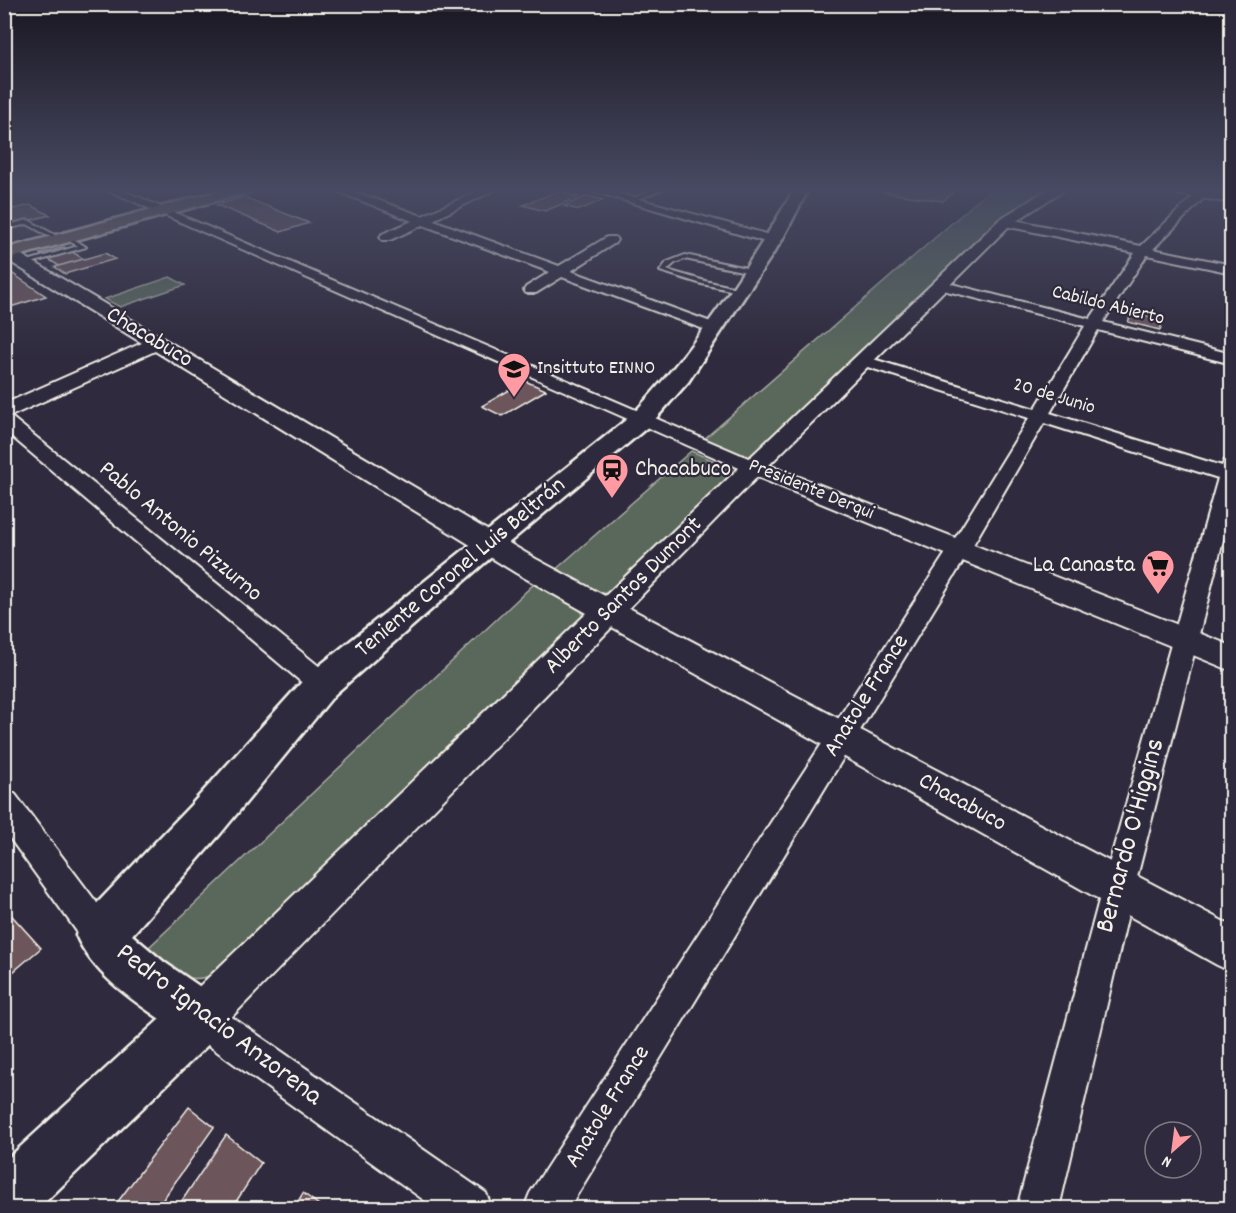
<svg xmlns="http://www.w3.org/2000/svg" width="1236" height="1213" viewBox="0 0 1236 1213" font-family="Dekko,sans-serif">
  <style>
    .built { fill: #413746 }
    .green { fill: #5a675c; stroke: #a7aca2; stroke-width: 1.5 }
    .building { fill: #6c565b; stroke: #f4f1e8; stroke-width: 1.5 }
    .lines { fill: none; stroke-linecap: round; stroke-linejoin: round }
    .service-casing { stroke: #f4f1e8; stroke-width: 4 }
    .minor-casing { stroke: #f4f1e8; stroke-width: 4 }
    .tertiary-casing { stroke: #f4f1e8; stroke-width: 4 }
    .secondary-casing { stroke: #f4f1e8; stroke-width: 5 }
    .primary-casing { stroke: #f4f1e8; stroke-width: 5 }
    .service { fill: #2f2a3d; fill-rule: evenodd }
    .minor { fill: #2f2a3d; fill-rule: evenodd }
    .tertiary { fill: #2f2a3d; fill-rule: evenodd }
    .secondary { fill: #2f2a3d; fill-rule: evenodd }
    .primary { fill: #776864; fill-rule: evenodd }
    .labels { text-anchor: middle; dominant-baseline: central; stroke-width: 4.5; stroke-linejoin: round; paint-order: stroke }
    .far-street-label { font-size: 20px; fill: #f4f1e8; stroke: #2f2a3d }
    .far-poi-label { font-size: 20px; fill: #f4f1e8; stroke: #2f2a3d; text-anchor: start }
    .street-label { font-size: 24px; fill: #f4f1e8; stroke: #2f2a3d }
    .poi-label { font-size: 24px; fill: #f4f1e8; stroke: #2f2a3d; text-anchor: start }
    .near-street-label { font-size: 28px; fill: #f4f1e8; stroke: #2f2a3d }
  </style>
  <rect width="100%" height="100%" fill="#2f2a3d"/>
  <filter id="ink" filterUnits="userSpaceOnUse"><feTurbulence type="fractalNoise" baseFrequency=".0167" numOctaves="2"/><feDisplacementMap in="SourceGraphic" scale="12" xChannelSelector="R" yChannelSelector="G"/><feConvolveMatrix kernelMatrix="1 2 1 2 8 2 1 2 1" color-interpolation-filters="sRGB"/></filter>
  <g filter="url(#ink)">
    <!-- built -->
    <path class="built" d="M4,203l10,5 17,-4 22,11 -21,6 19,11 -39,10 -7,-4z"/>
    <!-- green -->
    <g class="green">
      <path d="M992,188h55l-48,31 -245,236 -9,2 -42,-17z"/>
      <path d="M170,277l15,8 -65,22 -15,-8z"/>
      <path d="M691,451l40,17 3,5 -126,120 -10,1 -44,-23z"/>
      <path d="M535,583l41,23 6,6v7l-368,355c-31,14 -43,-6 -67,-25z"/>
    </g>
    <!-- building -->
    <g class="building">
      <path d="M890,188h68l-15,13 -60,-9z"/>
      <path d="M558,191l21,6 -34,14 -22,-6z"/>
      <path d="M588,196l15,4 -24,10 -15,-4z"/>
      <path d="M244,197l65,26 -28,9 -64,-27z"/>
      <path d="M4,204l10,5 16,-4 20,10 -46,12z"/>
      <path d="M64,247l20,12 -25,7 -19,-12z"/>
      <path d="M105,253l10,6 -50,15 -10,-7z"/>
      <path d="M4,268l42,28 -42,13z"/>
      <path d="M1132,312l31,8 -3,10 -32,-8z"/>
      <path d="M525,381l21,9 -44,26 -20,-10z"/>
      <path d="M4,907l37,41 -35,30 -2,-2z"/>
      <path d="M189,1107l25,20 -57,81h-44z"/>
      <path d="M226,1135l35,28 -29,45h-55z"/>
      <path d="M303,1193l20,15h-29z"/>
    </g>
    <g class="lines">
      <defs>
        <g id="service">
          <path d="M658,188h8l-33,13 -5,-1z"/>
          <path d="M28,220l34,19 1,1 -5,1 -31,-17 -23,6v-4z"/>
          <path d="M66,237h4l16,10 -62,18 -3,-2 57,-17 -12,-7z"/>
          <path d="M685,255l66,14 3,2 -3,2 -66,-14 -10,4 -8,7 38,11 36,8v2l-2,1 -37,-8 -42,-13 7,-9z"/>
        </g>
        <g id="minor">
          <path d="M103,188h14l643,275 3,4 -3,4h-14z"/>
          <path d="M329,188h15l78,28 63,-28h14l-66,32 126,46 48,-29h8l2,3 -2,3 -44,28 148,54 3,3 -3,3h-10l-147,-54 -26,16h-10l-2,-3 2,-3 24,-15 -127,-47 -33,15h-8l-2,-3 2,-3 30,-13z"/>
          <path d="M582,188h17l178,49 2,3 -6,4 -4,-1z"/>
          <path d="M1202,191l4,1v4l-53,53 79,16v8l-85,-18 -44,67 129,32v10l-134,-34 -48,83 172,53 3,-6 7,-2v47l-98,384 -75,319h-42l85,-319 116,-411 -174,-55 -74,127 -401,658h-45l6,-15 421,-648 78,-127 -171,-54 -2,-3 8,-5 6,2 165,51 50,-83 -150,-38 -2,-3 2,-3 5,-1 150,38 45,-66 -130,-27 -6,-4 2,-3 4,-1 136,28 57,-54z"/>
          <path d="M4,415l6,1 321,260 4,8 -4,8 -9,3 -9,-3 -309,-262z"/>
          <path d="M4,790l11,4 97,129 5,12 -5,12 -12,5 -12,-5 -84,-117z"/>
          <path d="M200,999l13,5 273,189 6,15h-57l-248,-178 -5,-13 5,-13z"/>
        </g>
        <g id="tertiary">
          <path d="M1050,188h17l-57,37 -241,240 463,181v25l-475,-194 -128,131 603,318v46l-15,-7 -605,-338 -396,406 -16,7 -16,-7 -7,-16 7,-16 403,-388 -71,-40 -361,-222 -151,68v-15l138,-61 -138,-85v-8l11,1 521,308 69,37 395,-377z"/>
          <path d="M1158,188h32l42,7v8l-67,-11z"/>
        </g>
        <path id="secondary" d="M795,188h14l-27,52 -94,142 -38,43 -168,140 -147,129 -114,139 -89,102 32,27 54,37 7,18 -7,18 -179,173h-35v-46l156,-143c-32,-22 -68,-47 -84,-84l7,-17 108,-113 118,-131 323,-259c64,-67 116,-147 163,-227z"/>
        <path id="primary" d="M230,188h24l-2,3 -248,69v-11z"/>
      </defs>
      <!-- service casing -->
      <use href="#service" class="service-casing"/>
      <!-- minor casing -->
      <use href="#minor" class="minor-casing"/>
      <!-- tertiary casing -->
      <use href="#tertiary" class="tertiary-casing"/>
      <!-- secondary casing -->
      <use href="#secondary" class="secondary-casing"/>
      <!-- primary casing -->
      <use href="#primary" class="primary-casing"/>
      <!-- service -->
      <use href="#service" class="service"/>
      <!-- minor -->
      <use href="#minor" class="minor"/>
      <!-- tertiary -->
      <use href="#tertiary" class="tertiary"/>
      <!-- secondary -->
      <use href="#secondary" class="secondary"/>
      <!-- primary -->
      <use href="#primary" class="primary"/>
    </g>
  </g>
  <!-- sky -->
  <linearGradient id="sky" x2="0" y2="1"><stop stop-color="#1a1722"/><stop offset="0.53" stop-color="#474a62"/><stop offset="1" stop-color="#474a62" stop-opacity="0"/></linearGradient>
  <rect width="1236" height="358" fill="url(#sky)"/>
  <!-- icons -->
  <defs>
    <symbol id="school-pin" viewBox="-11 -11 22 30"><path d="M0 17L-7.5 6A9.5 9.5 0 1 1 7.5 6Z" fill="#ff9aa2" stroke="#2f2a3d"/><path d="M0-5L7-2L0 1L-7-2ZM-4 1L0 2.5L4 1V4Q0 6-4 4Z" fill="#111"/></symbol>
    <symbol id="station-pin" viewBox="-11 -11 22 30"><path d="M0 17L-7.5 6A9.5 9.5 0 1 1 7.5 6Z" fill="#ff9aa2" stroke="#2f2a3d"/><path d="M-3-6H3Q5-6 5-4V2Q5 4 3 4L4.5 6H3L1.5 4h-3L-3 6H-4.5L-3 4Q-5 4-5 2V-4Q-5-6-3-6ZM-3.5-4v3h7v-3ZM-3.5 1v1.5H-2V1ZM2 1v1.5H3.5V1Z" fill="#111"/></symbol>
    <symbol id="supermarket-pin" viewBox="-11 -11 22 30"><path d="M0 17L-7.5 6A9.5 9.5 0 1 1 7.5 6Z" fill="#ff9aa2" stroke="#2f2a3d"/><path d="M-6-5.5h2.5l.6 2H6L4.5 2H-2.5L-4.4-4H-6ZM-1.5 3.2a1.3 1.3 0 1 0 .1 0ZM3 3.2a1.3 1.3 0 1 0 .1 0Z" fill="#111"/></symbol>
  </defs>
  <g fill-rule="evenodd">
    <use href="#school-pin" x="495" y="350" width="38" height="52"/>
    <use href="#station-pin" x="593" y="451" width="38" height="52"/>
    <use href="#supermarket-pin" x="1139" y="547" width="38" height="52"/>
  </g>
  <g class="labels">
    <!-- far-street labels -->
    <g class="far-street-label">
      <text transform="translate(1108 306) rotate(14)">Cabildo Abierto</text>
      <text transform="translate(1054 397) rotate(17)">20 de Junio</text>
      <text transform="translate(811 490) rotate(22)">Presidente Derqui</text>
    </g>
    <!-- far-poi labels -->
    <g class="far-poi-label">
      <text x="537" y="369">Insittuto EINNO</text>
    </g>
    <!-- street labels -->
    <g class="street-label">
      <text transform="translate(149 338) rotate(31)">Chacabuco</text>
      <text transform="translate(180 532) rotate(40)">Pablo Antonio Pizzurno</text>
      <text transform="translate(461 568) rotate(-40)">Teniente Coronel Luis Beltrán</text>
      <text transform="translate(624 596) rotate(-45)">Alberto Santos Dumont</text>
      <text transform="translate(867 696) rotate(-58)">Anatole France</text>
      <text transform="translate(962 803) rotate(29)">Chacabuco</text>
      <text transform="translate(608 1107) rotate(-58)">Anatole France</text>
    </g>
    <!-- poi labels -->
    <g class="poi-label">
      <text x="635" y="470">Chacabuco</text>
      <text x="1135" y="566" text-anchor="end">La Canasta</text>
    </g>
    <!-- near-street labels -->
    <g class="near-street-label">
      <text transform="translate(1132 836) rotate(-75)">Bernardo O'Higgins</text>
      <text transform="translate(218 1026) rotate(37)">Pedro Ignacio Anzorena</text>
    </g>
  </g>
  <!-- margin -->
  <rect width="1236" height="1213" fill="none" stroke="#2f2a3d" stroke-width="24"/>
  <rect x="12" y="12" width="1212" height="1189" fill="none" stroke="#f4f1e8" stroke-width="2" filter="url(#ink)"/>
  <!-- north arrow -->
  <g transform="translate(1173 1150) rotate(208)"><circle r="28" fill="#2f2a3d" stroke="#7e7a81" stroke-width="1.5"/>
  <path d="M0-4.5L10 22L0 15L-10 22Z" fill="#ff9aa2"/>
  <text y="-9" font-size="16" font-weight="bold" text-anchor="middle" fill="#f4f1e8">N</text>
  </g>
</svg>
